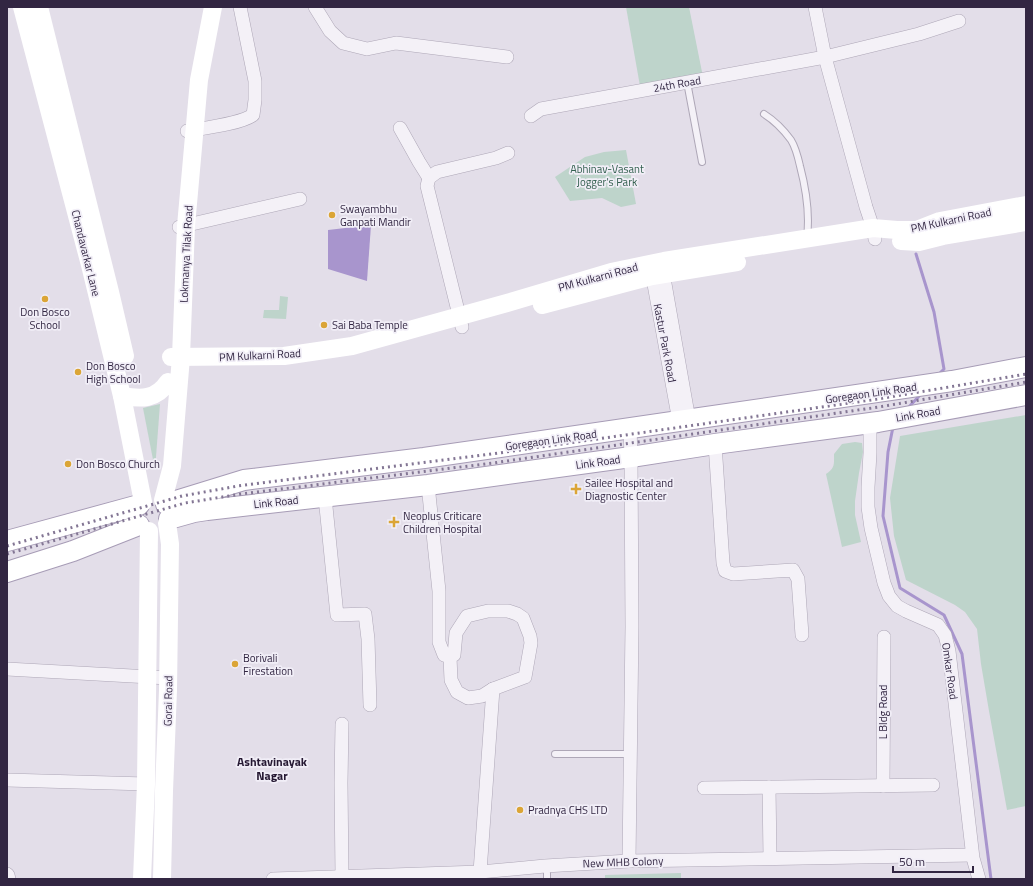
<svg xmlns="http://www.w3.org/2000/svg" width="1033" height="886" viewBox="0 0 1033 886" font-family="'Titillium Web',sans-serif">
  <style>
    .green { fill: #bed4cb }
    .water { fill: #a895cd }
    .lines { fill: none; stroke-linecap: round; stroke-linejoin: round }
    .stream { stroke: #a895cd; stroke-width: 3 }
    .lane-casing { stroke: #aea7b7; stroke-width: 8 }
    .street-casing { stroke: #aea7b7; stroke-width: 14 }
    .primary-casing { stroke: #a79cb6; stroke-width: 22 }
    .lane { stroke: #f4f1f7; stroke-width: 6 }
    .street { stroke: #f4f1f7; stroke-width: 13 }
    .secondary { stroke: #fff; stroke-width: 18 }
    .primary { stroke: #fff; stroke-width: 20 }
    .rail { stroke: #837694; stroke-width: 3; stroke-dasharray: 2 4; stroke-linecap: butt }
    .poi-dot { fill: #dba536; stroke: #f1eef7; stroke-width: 1.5 }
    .labels { text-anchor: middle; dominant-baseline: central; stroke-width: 3.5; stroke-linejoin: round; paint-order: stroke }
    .street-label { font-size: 11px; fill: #322642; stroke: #f1eef7 }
    .park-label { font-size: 11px; fill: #325f4e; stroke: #f1eef7 }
    .poi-label { font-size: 11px; fill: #322642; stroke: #f1eef7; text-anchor: start }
    .neighbourhood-label { font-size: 12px; font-weight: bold; fill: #251832; stroke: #f1eef7 }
  </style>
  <rect width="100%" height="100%" fill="#e3dee9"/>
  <!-- green -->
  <g class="green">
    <path d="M626,7h63l14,70 -63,9z"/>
    <path d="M626,150l10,54 -15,3 -19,-9 -32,3 -15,-24 30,-20 19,-5z"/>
    <path d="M280,296l8,1 -2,22 -23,-1 1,-8h15z"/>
    <path d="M160,404l-5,66 -12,-62z"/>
    <path d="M1026,415v391l-19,4 -18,-99 -8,-47 -4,-35 -12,-17 -10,-7 -49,-25 -12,-44 -4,-38 10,-62z"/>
    <path d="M855,442l7,1 1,9 -4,21 -4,28v14l6,27 -19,5 -16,-73c9,-6 8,-9 8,-20l8,-10z"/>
    <path d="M681,873v6h-76v-4z"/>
  </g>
  <!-- water -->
  <path class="water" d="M371,225l-4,56 -39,-12v-39z"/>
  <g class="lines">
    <!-- stream -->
    <g class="stream">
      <path d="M916,254l18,58 10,57 -6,6"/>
      <path d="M907,409l14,-15"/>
      <path d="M893,427l-5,25 -5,64 17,72 44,27 18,39 29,225"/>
    </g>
    <defs>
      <g id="lane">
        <path d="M687,82l15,80"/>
        <path d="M764,114c11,7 19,15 27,26 5,8 7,17 9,26 6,23 10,47 7,71"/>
        <path d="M555,754h76"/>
        <path d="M545,866l2,7v6"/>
      </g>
      <g id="street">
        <path d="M315,7l15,24 13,12 24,6 29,-6 111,14"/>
        <path d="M815,7l10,50 41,150 7,21 2,11"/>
        <path d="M531,116l10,-7 284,-52 94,-23 40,-13"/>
        <path d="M400,128l19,34 10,16"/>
        <path d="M187,131c17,-3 53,-7 66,-16l2,-15v-19l-15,-74"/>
        <path d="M179,227l121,-28"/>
        <path d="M662,267l27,153"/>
        <path d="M651,268l28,153"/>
        <path d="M462,327l-35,-141 2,-8 8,-6 59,-14 12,-5"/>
        <path d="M870,423v30l-2,34v20l3,21 13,55 5,13 8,10 9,5 32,14 7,10 4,16 24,207 6,21"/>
        <path d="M715,444l8,119 2,8 8,3 60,-4 5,9 4,56"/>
        <path d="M428,485l11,106v51l5,13 6,2 4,-2 2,-22 11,-17 21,-5h20l9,3 6,4 7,18 1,7 -6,34 -32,12 -11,7 -14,2 -11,-6 -6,-12 -1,-23"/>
        <path d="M325,497l12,118 28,-1 3,25 2,66"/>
        <path d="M7,669l161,9"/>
        <path d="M7,780l139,4"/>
        <path d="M883,786l1,-149"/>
        <path d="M769,787l1,71"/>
        <path d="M704,788l229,-3"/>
        <path d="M629,861l3,-235 -1,-169 -1,-29"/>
        <path d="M480,872l13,-183"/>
        <path d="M7,874l1,1 1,4"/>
        <path d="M342,876l-1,-93 1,-59"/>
        <path d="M273,879l207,-7 65,-6 84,-5 343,-6"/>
      </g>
      <g id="primary">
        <path d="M166,504l78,-24 180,-22 255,-37 273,-40 74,-14"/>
        <path d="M169,519l25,-7 13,-2 221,-25 203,-28 84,-13 163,-22 148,-27"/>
        <path d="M7,541l132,-36"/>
        <path d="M7,572l66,-21 66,-26"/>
      </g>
    </defs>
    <!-- lane casing -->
    <use href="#lane" class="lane-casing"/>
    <!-- street casing -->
    <use href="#street" class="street-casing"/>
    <!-- primary casing -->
    <use href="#primary" class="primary-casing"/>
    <!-- lane -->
    <use href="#lane" class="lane"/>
    <!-- street -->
    <use href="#street" class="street"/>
    <!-- secondary -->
    <g class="secondary">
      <path d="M22,7l68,258 32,131 21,106"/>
      <path d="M39,7l71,285 15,64"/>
      <path d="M901,241l18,1 24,-6 83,-14"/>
      <path d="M542,305l110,-29 85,-14"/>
      <path d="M171,357l113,-1 68,-10 155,-43 104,-31 53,-11 209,-33 24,2h20l23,-9 86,-16"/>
      <path d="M122,396c19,3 34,4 46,-14"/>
      <path d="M163,500l9,-34 9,-109 5,-131 13,-146 14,-73"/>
      <path d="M142,879l4,-95 3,-253"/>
      <path d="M162,879l2,-88 4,-101 2,-146 -3,-21"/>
    </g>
    <!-- primary -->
    <use href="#primary" class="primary"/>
    <!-- rail -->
    <g class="rail">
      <path d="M7,546l175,-50 56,-10 254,-32 386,-55 148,-25"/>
      <path d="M7,554l178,-51 56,-9 252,-31 386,-56 147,-25"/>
    </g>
  </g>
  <!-- markers -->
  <g class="poi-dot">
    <circle cx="332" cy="215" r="4"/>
    <circle cx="45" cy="299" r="4"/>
    <circle cx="324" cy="325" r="4"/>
    <circle cx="78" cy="372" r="4"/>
    <circle cx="68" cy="464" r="4"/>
    <path d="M574 483h4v4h4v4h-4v4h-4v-4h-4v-4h4z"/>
    <path d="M392 516h4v4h4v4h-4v4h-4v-4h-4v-4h4z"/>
    <circle cx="235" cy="664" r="4"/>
    <circle cx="520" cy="810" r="4"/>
  </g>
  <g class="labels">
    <!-- street labels -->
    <g class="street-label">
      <text transform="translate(677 84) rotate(-10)">24th Road</text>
      <text transform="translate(951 220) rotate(-12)">PM Kulkarni Road</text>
      <text transform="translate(86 253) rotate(76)">Chandavarkar Lane</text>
      <text transform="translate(186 254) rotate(-87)">Lokmanya Tilak Road</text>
      <text transform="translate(598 277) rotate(-15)">PM Kulkarni Road</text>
      <text transform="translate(665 343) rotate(79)">Kastur Park Road</text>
      <text transform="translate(260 355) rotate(-3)">PM Kulkarni Road</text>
      <text transform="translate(871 393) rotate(-8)">Goregaon Link Road</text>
      <text transform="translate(918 414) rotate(-10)">Link Road</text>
      <text transform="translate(551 440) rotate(-8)">Goregaon Link Road</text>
      <text transform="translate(598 462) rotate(-8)">Link Road</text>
      <text transform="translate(276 502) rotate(-6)">Link Road</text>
      <text transform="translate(950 671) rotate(82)">Omkar Road</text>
      <text transform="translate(168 701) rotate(-89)">Gorai Road</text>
      <text transform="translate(883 712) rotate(-90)">L Bldg Road</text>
      <text transform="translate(623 862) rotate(-2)">New MHB Colony</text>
    </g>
    <!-- park labels -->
    <g class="park-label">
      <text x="607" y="169">Abhinav-Vasant<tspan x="607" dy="13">Jogger's Park</tspan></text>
    </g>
    <!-- poi labels -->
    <g class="poi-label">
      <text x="340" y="209">Swayambhu<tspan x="340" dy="13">Ganpati Mandir</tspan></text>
      <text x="45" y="312" text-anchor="middle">Don Bosco<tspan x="45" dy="13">School</tspan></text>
      <text x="332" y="325">Sai Baba Temple</text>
      <text x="86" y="366">Don Bosco<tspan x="86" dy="13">High School</tspan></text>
      <text x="76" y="464">Don Bosco Church</text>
      <text x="585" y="483">Sailee Hospital and<tspan x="585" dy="13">Diagnostic Center</tspan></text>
      <text x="403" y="516">Neoplus Criticare<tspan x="403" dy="13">Children Hospital</tspan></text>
      <text x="243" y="658">Borivali<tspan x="243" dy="13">Firestation</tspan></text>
      <text x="528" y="810">Pradnya CHS LTD</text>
    </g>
    <!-- neighbourhood labels -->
    <g class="neighbourhood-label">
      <text x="272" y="761">Ashtavinayak<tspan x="272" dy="14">Nagar</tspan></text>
    </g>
  </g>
  <!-- border -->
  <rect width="1033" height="886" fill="none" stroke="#322642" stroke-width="16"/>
  <!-- scale -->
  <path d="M893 866v6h80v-6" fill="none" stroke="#322642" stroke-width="2"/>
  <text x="899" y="866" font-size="12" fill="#322642" stroke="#f1eef7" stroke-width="3" paint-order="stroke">50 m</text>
</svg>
